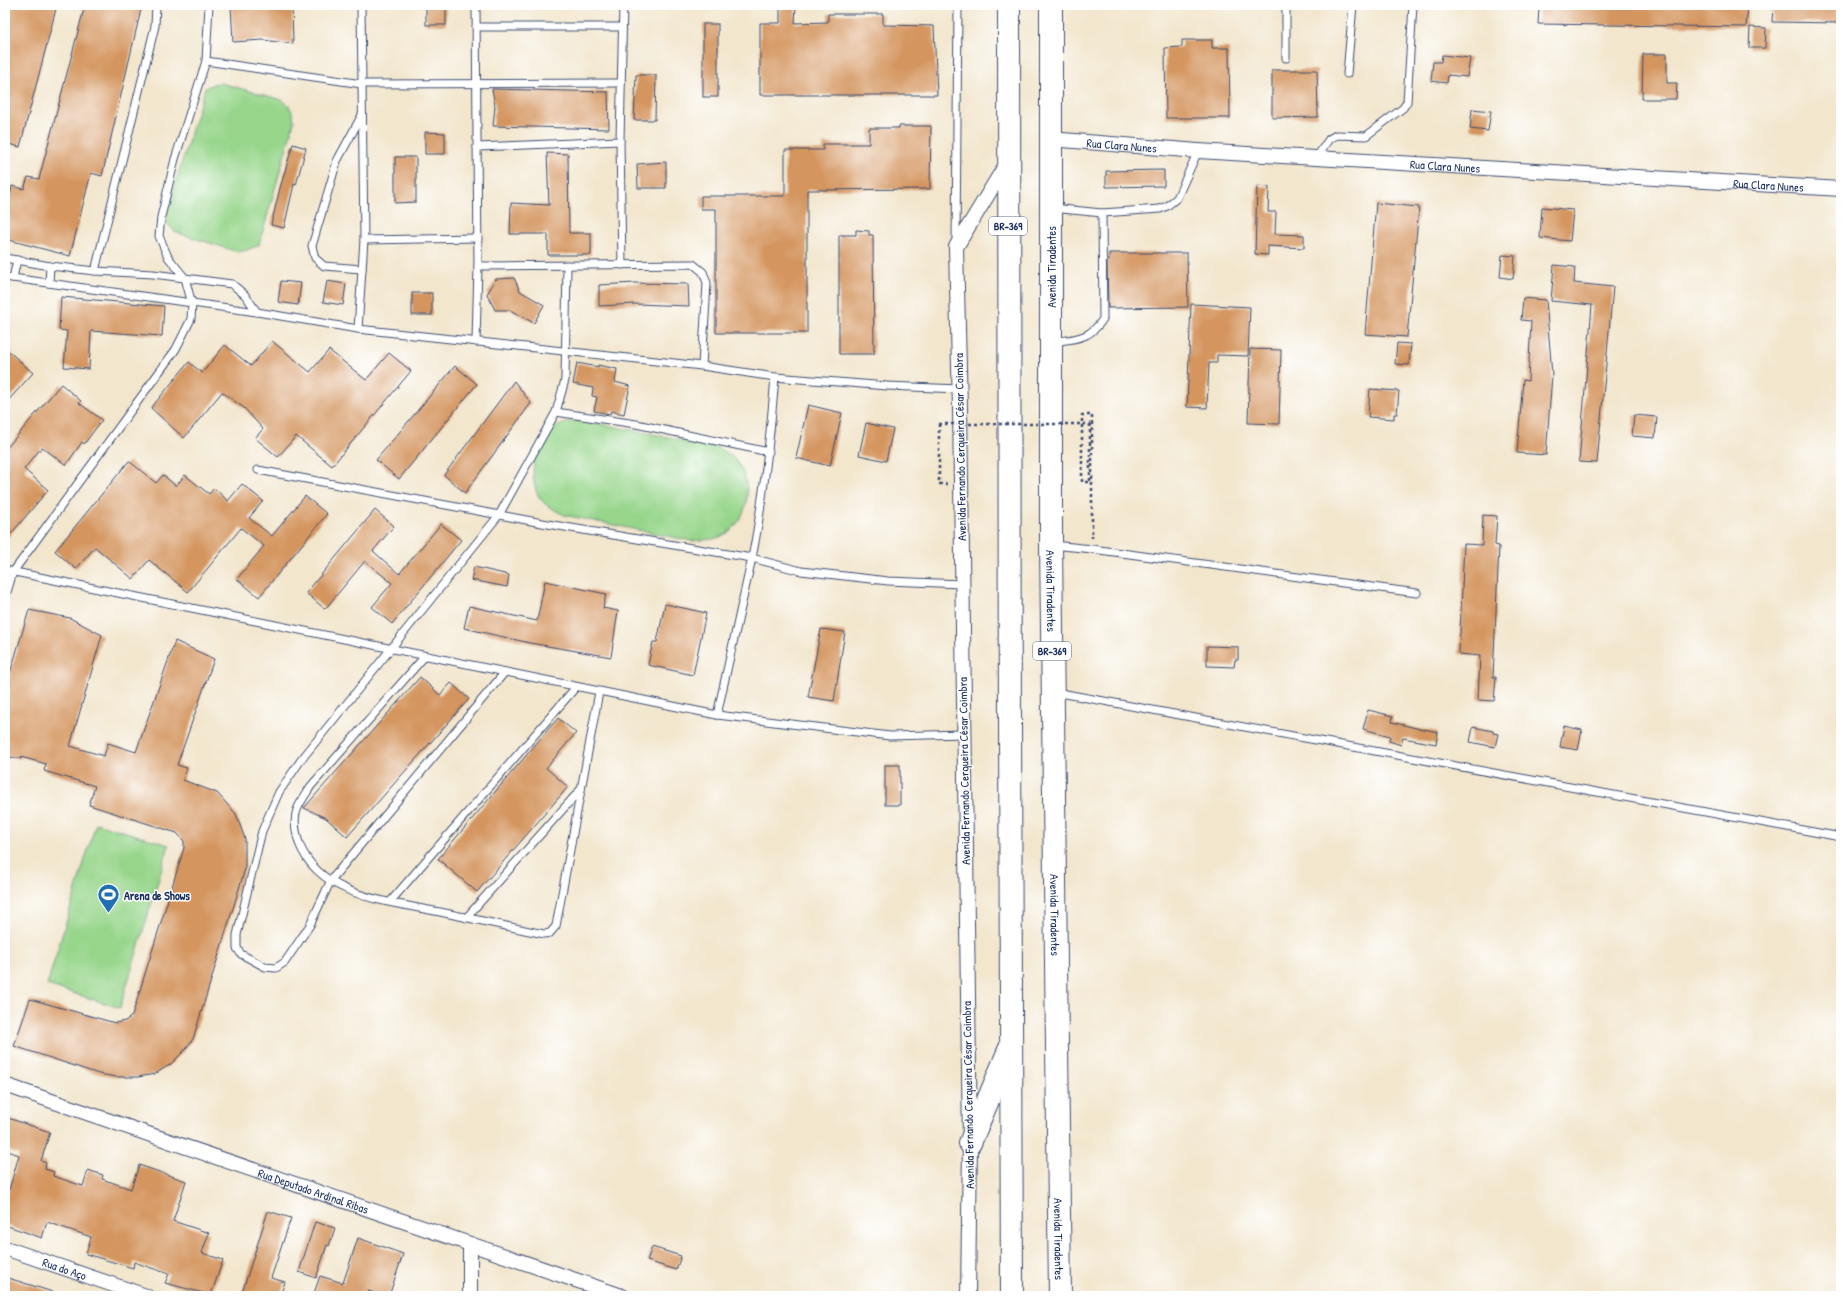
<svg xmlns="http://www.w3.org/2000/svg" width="1846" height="1301" viewBox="0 0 1846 1301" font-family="'Patrick Hand',sans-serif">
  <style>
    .green { fill: #96d58a; stroke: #588274 }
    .building { fill: #d4955e }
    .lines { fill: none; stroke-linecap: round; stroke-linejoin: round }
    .lane-casing { stroke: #3b4a6f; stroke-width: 9 }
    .street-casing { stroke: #3b4a6f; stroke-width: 16 }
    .highway-casing { stroke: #3b4a6f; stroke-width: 24 }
    .path { stroke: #3b4a6f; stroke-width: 2.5; stroke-dasharray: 3 3; stroke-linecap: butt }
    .lane { stroke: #fff; stroke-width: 7 }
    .street { stroke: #fff; stroke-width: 14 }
    .highway { stroke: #fff; stroke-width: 22 }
    .path-bridge { stroke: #3b4a6f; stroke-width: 2.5; stroke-dasharray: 3 3; stroke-linecap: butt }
    .labels { text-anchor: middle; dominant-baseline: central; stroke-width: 3; stroke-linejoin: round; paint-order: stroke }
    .shield { fill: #fff; stroke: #5f6d8e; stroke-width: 1 }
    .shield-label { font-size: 11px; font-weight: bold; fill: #1b2f5e }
    .street-label { font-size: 12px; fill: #1b2f5e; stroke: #fff }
    .poi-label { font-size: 12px; font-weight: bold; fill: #1b2f5e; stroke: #fff; text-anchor: start }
  </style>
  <rect width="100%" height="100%" fill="#fff"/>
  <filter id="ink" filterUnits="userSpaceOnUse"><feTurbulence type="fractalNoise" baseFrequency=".025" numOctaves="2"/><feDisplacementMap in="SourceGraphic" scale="8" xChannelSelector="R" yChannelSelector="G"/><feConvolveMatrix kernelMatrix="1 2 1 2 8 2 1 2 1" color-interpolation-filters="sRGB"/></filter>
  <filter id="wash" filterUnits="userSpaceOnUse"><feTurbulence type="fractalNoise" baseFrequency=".012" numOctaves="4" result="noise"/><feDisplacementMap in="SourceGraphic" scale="16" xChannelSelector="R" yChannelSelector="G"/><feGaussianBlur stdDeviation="0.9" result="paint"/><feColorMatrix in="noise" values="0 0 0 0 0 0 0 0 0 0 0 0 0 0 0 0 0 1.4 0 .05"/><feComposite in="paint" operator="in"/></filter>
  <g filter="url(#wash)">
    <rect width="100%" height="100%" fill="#f2e6cd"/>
    <!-- green -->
    <g class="green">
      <path d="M221,83l61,17c9,6 11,12 12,22l-35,123 -12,5 -9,2 -63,-20 -7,-8 -2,-11 39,-125 8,-4z"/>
      <path d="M580,420l134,26c8,4 16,8 22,15 19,22 13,62 -14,75 -9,4 -20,4 -30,5l-128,-26c-9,-5 -19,-9 -25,-18 -14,-26 -2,-64 26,-74 4,-2 10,-2 15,-3z"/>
      <path d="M96,823l73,22 -49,163 -73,-23z"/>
    </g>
    <g id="blocks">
      <!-- building -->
      <g class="building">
        <path d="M5,5h52l-37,142 -15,-4z"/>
        <path d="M85,5h57l-40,171 -11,-3 -21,83 -65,-17v-17l7,-36 12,3 4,-12 11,2z"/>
        <path d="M231,5h61l1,39 -30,-4 -30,2z"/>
        <rect x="426" y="5" width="20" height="20"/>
        <path d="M780,5h16l-1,18 33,-1v-8h55v11l51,1 3,69h-177v-72h20z"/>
        <path d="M1631,5h117l-2,22 -208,-3 1,-16h92z"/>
        <path d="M1773,5h68v18l-69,-1z"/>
        <rect x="703" y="24" width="15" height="73"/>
        <path d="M1750,27l16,1 -1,20h-16z"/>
        <path d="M1182,40h30v8h17l1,70h-64l-1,-70 17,-1z"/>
        <path d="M1643,54h24v29h10l-1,16h-34z"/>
        <path d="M1442,55l28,3 -3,19 -19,-2 -1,8 -16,-2 2,-19h8z"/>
        <path d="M1272,70h45l1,47 -46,1z"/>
        <path d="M636,75h20l-1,45h-21z"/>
        <path d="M492,89l116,3 1,37 -116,-3 2,-20z"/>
        <path d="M1472,109l19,2 -3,20 -18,-2z"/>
        <path d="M899,126h32l-1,63 -123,1v143h-91v-124h-15v-13h84v-46h38v-6h46v-16h30z"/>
        <path d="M425,132l20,1v21h-20z"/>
        <path d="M293,144l13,4 -10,37 -2,-1 -10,44 -13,-3 9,-37z"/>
        <path d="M547,153l21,1 1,79h22v22h-43v-21h-38l1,-31 38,2z"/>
        <path d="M395,157h21v45l-21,1z"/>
        <path d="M666,162v26h-28l-1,-24z"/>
        <path d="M1164,170v16l-58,1v-16z"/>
        <path d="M1257,186l12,1 -1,25h8l-1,22 29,1v13l-36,-2v9l-13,-1z"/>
        <path d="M1376,203l43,4 -12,130 -42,-3z"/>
        <path d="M1542,207l31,3 -3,31 -30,-3z"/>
        <path d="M856,230l13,1v4h4l1,119h-35v-119h17z"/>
        <path d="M1109,253h78l1,54 -80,1 -1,-47h2z"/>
        <path d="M1502,255l13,1 -2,23 -13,-2z"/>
        <path d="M1554,265l21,2 -1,16 39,4 -16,176 -18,-1 13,-157 -41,-4z"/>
        <path d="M514,278l6,13 24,14 -10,18 -24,-13h-15l-8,-16 9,-15z"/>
        <path d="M281,281l20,2 -3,22 -20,-3z"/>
        <path d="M327,281l19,3 -3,21 -20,-3z"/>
        <path d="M635,283l53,1 1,22 -54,-2 -36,2v-21z"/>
        <rect x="412" y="293" width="20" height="22"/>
        <path d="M61,297l103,9 -2,30 -71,-5 -2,38 -25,-2 3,-36 -8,-1z"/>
        <path d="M1523,298l23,2 6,75 -6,80 -29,-2 6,-73 5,1 3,-60 -10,-1z"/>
        <path d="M1191,304l59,3 -2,49 -31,-1v8h-8l-2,45 -20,-1z"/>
        <path d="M272,341l38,31 19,-22 37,30 23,-27 22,18 -79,95 -36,-30 -18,21 -23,-19 8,-9 -19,-21 -22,-16 -38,46 -33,-30 38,-46 13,11 23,-28 26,21z"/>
        <path d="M1397,343l14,1 -2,21 -14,-1z"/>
        <path d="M5,348l28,25 -28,31z"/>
        <path d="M1250,349l31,1 -2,74 -31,-1z"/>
        <path d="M577,363l21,4v-2l19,4 -2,13 15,4 -6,28 -13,-3 -1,3 -16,-3 3,-14 -5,-1 1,-8 -20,-4z"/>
        <path d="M455,366l22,18 -78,95 -23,-19z"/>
        <path d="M514,381l17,22 -66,90 -21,-18z"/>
        <path d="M61,384l20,17 -2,2 23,17 -18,24 -2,-2 -16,23 -24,-18 -18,22 24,21 -43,51v-91z"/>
        <path d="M1370,389l29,2 -2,23h-3v5l-26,-2z"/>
        <path d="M808,405l34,8 -12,53 -34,-8z"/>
        <path d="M1634,415l23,2 -2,21 -23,-2z"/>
        <path d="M866,423l27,6 -7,32 -27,-6z"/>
        <path d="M129,461l27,22 7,-8 13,11 9,-11 24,19 5,-6 14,13 14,-17 21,17 -14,17 23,18 33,-40 22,18 -68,83 -22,-18 27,-33 -23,-18 -53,64 -39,-32 -16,19 -38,-32 -19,22 -21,-18z"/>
        <path d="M375,510l19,16 -21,25 26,23 42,-50 20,16 -69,84 -20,-17 20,-24 -27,-22 -40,48 -19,-16z"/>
        <path d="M1483,515l14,1 -2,29 4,1 -6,131h3l-2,24 -16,-1 2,-44 -21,-2 5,-110 18,1z"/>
        <path d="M474,567l35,8 -2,12 -36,-7z"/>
        <path d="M545,581l61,13 -3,14 15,3 -7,46 -81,-14 -66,-15 5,-22 68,15z"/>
        <path d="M665,604l41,9 -13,62 -45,-10 5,-23h4z"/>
        <path d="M29,610l41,8 32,17 -32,111 34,10 4,-13 28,9 39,-111 39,18 -37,106 10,3 -4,12 34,13 19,21 9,25v30l-52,170 -10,13 -12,12 -16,10 -17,3h-22l-17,-3 -85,-28 16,-47 85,24 10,-2 7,-5 52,-168v-7l-7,-8 -88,-28 6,-19 -51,-15 2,-7 -25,-7v2l-16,-3v-66z"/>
        <path d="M821,629l24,3 -11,69 -26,-4z"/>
        <path d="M1207,646l31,1v13h-3l-1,7 -27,-1z"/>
        <path d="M420,677l20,18 11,-12 18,16 -122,138 -21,-19 -22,-10z"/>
        <path d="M1368,710l25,6 -1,6 32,8v-1l14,3 -2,12 -33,-6 -2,7 -12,-4 1,-5 -27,-7z"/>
        <path d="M558,718l18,15 -30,35 22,19 -91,105 -39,-33z"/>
        <path d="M1564,726l18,4 -4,20 -18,-3z"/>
        <path d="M1473,727l20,4v2l5,1 -3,13 -25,-5z"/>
        <rect x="885" y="765" width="15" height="40"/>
        <path d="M5,1117l45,15 -9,29 5,2 -1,6 9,3 -1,4 30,10 5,-16 15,5 -1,4 29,10 8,-24 47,16 -13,40 36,12 -7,20 21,7 -12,35 -46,-12 4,-9 -35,-12 -1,6 -47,-14 5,-17 -44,-15 -5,16 -37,-13v-27l3,-8h1l10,-35 -14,-5z"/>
        <path d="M268,1211l23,7 -20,60 14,4 -5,14h-39z"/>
        <path d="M315,1222l20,6 -6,18 -2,-1 -11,33 -17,-6z"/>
        <path d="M358,1238l45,16 -14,42h-7l-14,-5 6,3v2h-61l7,-20 23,7z"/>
        <path d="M652,1247l29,9 -5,14 -29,-9z"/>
        <path d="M5,1277l51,16 -1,3h-50z"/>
      </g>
    </g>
  </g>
  <g filter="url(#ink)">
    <use href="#blocks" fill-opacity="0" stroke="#3b4a6f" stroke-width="1"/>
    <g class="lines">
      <defs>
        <g id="lane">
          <path d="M476,5l2,261 215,-2 10,8 4,11 -5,83"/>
          <path d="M476,27h146"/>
          <path d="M1286,58v-53"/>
          <path d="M206,61l156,23 259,-1"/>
          <path d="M1347,74l6,-69"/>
          <path d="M362,115l-25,46 -25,85 3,12 9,8 38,3"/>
          <path d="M477,147l143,-6"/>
          <path d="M1316,158l13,-19 7,-4 30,1 37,-28 4,-6 6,-97"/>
          <path d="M1052,208l50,5 58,-4 7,-3 10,-8 21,-47"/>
          <path d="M364,240l114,-2"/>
          <path d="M956,243l2,-238"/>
          <path d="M5,258l45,8 45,5 58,3 79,10 13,11 12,17"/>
          <path d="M622,265l-2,-124 3,-136"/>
          <path d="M95,271l60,-245 1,-21"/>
          <path d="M5,277l252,35 101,17 344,37 73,11c-5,61 -11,121 -23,181l49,13 87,10 74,3"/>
          <path d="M13,278l4,-18"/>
          <path d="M49,283l1,-17"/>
          <path d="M358,329l6,-89 -3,-235"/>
          <path d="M476,342l2,-76"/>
          <path d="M1054,342c22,-4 35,-2 49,-23l-1,-106"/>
          <path d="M775,377l112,9 73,3"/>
          <path d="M556,412l80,12 133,28"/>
          <path d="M258,470l295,55 199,33 -35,157"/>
          <path d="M1053,545l39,4 325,44"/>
          <path d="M5,570l712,145 173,21 74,-2"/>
          <path d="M5,599l8,-27 163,-223 15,-30 1,-15 -7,-26 -17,-21 -9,-21 2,-19 14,-58 31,-98 3,-56"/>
          <path d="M425,656l-114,130c-5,8 -11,16 -14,24 -4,10 -1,23 2,33 20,54 92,59 141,69 35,7 69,15 104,22l6,-1 6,-7 43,-234"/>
          <path d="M505,672l-174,208 -21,45 -25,37 -9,6 -11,-1 -24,-13 -4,-6v-13l25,-104 17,-39 22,-32 198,-245 57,-103 9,-32 2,-115"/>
          <path d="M1055,692l786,145"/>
          <path d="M390,902l186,-215"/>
          <path d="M466,918l115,-129"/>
        </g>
        <g id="street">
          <path id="s1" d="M1050,139l148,12 643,38"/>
          <path id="s2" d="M5,1085l617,211"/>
          <path d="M470,1244v52"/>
          <path id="s3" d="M5,1248l141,48"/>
          <path d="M968,1296l2,-153 -10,-735 -4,-161 51,-84"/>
        </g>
        <g id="highway">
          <path d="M1009,5c-3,430 4,861 3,1291"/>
          <path id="s4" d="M1051,5v540l9,751"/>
          <path d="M970,1143l39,-93"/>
        </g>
      </defs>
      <!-- lane casing -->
      <use href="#lane" class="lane-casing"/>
      <!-- street casing -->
      <use href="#street" class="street-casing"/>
      <!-- highway casing -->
      <use href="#highway" class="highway-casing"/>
      <!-- path -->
      <g class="path">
        <path d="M939,424v60h8"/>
        <path d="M1090,424v58h-8v-67h10v123"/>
      </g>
      <!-- lane -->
      <use href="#lane" class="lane"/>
      <!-- street -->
      <use href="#street" class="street"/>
      <!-- highway -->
      <use href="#highway" class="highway"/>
      <!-- path-bridge -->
      <path class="path-bridge" d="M939,424h151"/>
    </g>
  </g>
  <!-- icons -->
  <defs>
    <symbol id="stadium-pin" viewBox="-11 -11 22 30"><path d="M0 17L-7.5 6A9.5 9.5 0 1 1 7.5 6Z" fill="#1f6fb2" stroke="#fff"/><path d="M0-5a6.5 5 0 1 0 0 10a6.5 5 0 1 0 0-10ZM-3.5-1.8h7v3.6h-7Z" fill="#fff"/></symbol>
  </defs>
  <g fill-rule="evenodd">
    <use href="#stadium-pin" x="96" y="882" width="25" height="34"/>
  </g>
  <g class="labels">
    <!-- shield labels -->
    <g class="shield">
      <rect x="989" y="217" width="38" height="18" rx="3"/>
      <rect x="1033" y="642" width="38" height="18" rx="3"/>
    </g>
    <g class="shield-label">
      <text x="1008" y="226">BR-369</text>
      <text x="1052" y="651">BR-369</text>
    </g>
    <!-- street labels -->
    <g class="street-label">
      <text stroke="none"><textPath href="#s1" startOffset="72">Rua Clara Nunes</textPath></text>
      <text stroke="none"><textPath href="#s1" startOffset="396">Rua Clara Nunes</textPath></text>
      <text stroke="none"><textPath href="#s1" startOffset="720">Rua Clara Nunes</textPath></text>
      <text transform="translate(1051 267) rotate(-90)">Avenida Tiradentes</text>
      <text transform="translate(960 447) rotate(-91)">Avenida Fernando Cerqueira César Coimbra</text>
      <text stroke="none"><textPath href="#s4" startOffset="586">Avenida Tiradentes</textPath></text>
      <text transform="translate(964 771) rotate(-91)">Avenida Fernando Cerqueira César Coimbra</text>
      <text stroke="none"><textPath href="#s4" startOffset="910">Avenida Tiradentes</textPath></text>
      <text transform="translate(968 1095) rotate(-91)">Avenida Fernando Cerqueira César Coimbra</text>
      <text stroke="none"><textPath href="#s2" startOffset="326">Rua Deputado Ardinal Ribas</textPath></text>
      <text stroke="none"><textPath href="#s4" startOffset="1234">Avenida Tiradentes</textPath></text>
      <text stroke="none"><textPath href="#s3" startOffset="63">Rua do Aço</textPath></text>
    </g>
    <!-- poi labels -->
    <g class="poi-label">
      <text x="124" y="895">Arena de Shows</text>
    </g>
  </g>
  <!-- margin -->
  <rect width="1846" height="1301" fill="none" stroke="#fff" stroke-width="20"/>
</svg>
